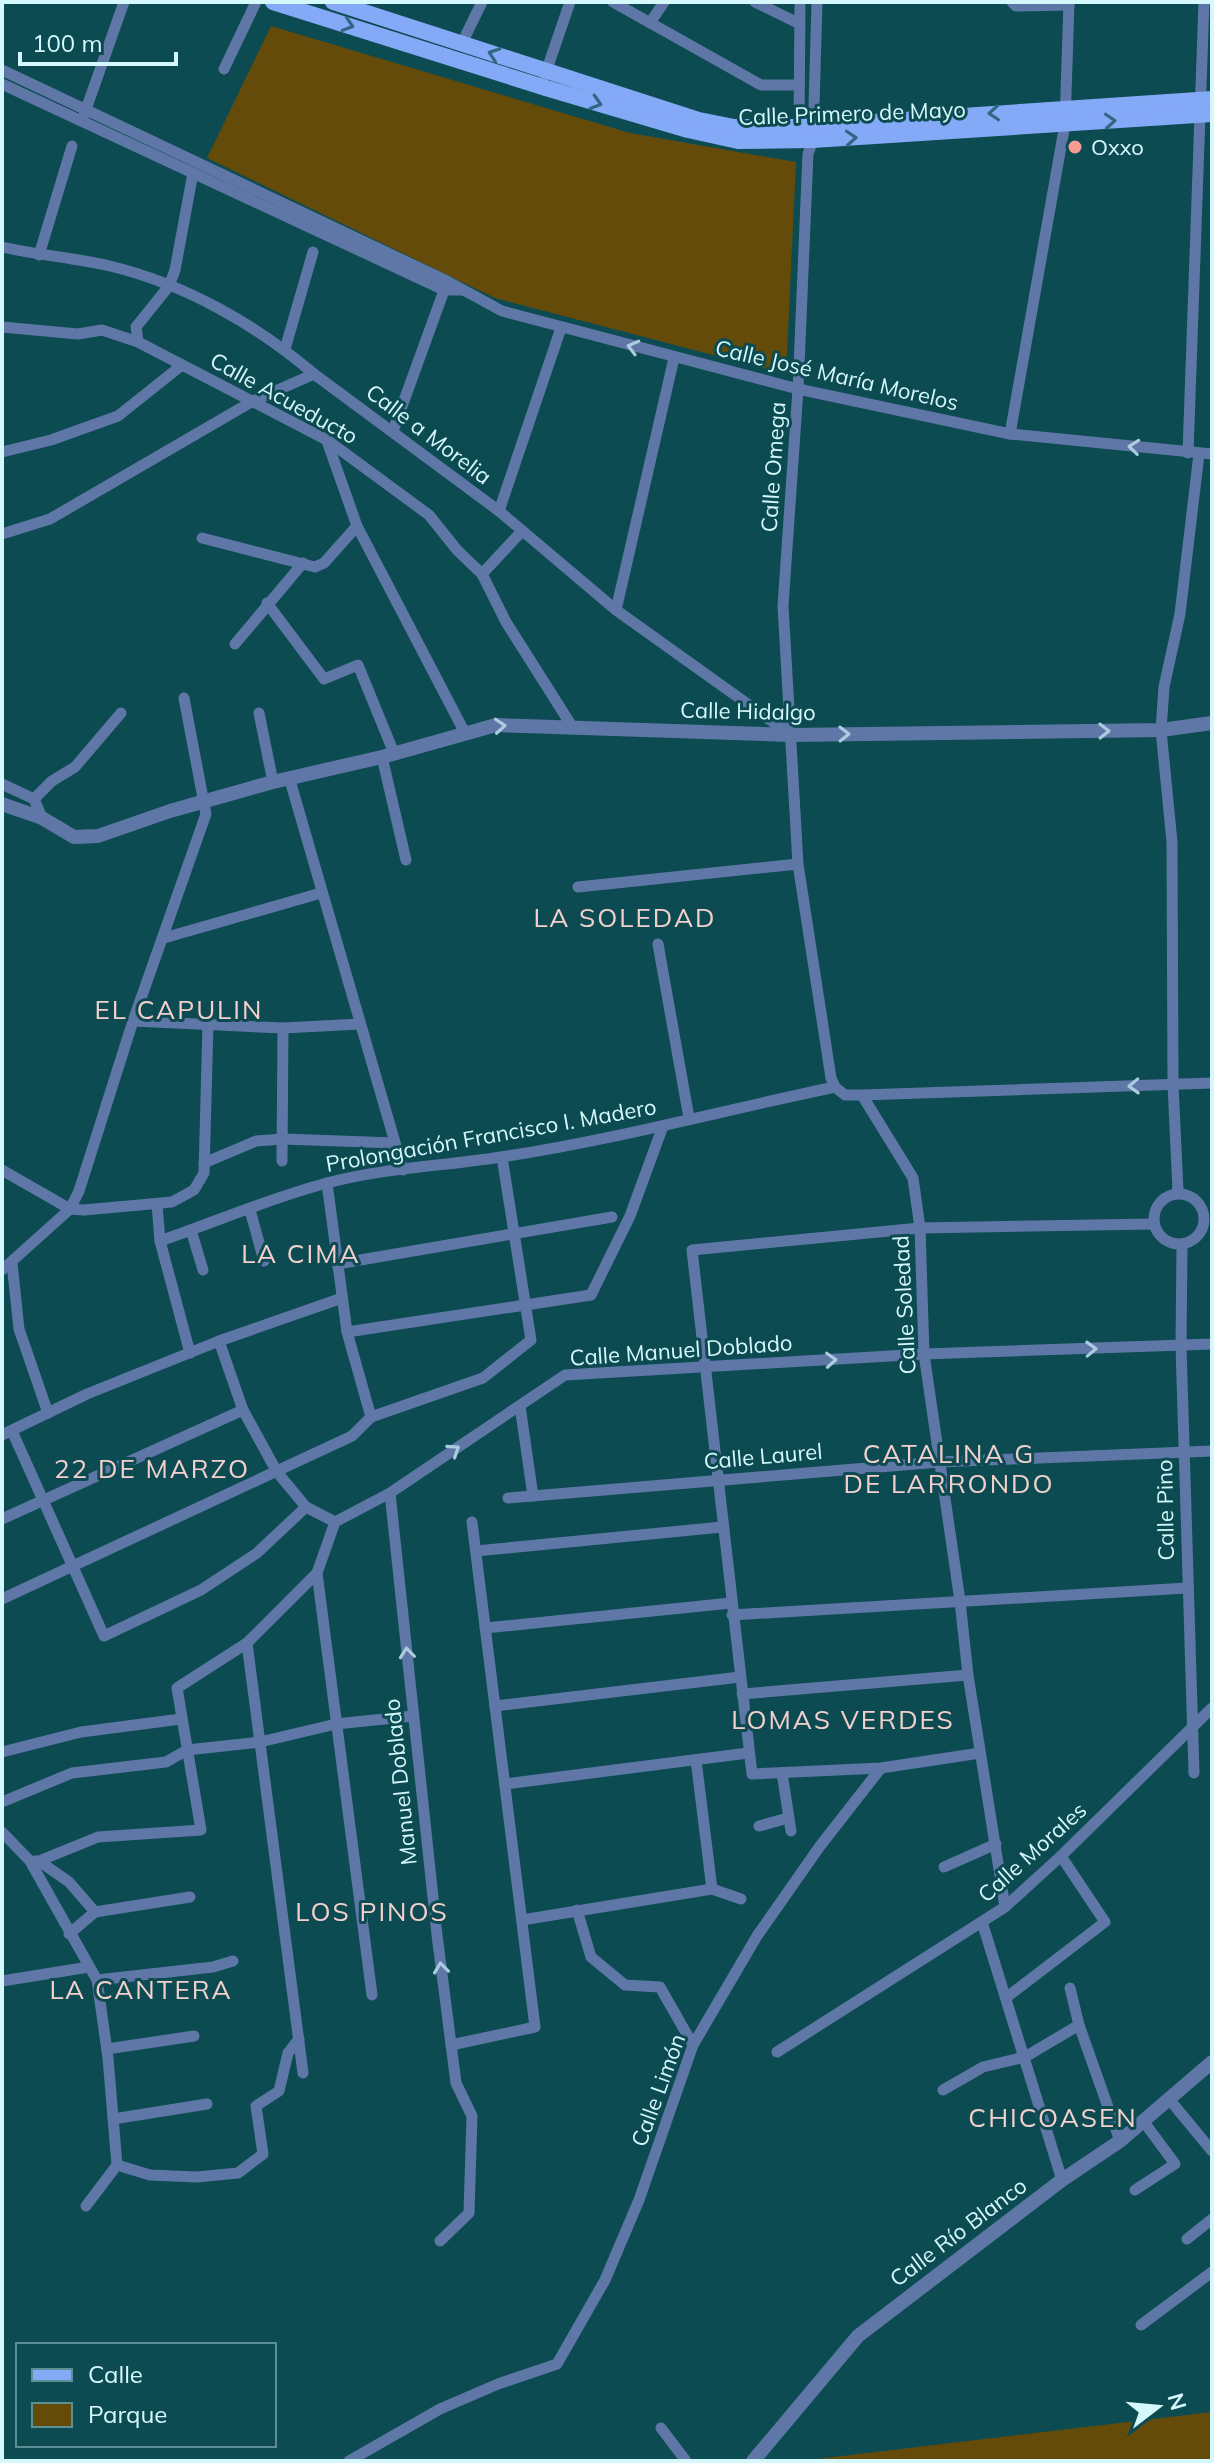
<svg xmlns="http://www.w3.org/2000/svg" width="1214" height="2463" viewBox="0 0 1214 2463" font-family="Mulish,sans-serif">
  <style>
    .green { fill: #654b09 }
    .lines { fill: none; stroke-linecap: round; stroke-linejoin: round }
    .minor { stroke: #5f77a7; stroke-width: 11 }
    .tertiary { stroke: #5f77a7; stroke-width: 14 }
    .primary { stroke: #84a9f7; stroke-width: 16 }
    .oneway { stroke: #306783 }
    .oneway2 { stroke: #abcbde }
    .poi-dot { fill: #f59c95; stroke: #0c4b51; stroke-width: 3 }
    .labels { text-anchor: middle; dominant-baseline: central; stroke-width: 6; stroke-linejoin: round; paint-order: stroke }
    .street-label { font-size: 22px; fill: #d4f8fb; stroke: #0c4b51 }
    .poi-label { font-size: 22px; fill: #d4f8fb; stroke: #0c4b51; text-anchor: start }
    .quarter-label { font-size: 26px; letter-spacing: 2px; fill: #f3d0cd; stroke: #0c4b51 }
  </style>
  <rect width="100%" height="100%" fill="#0c4b51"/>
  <!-- green -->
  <g class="green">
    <path d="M271,26l359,107 166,29 -10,212 -291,-76 -288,-140z"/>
    <path d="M1212,2412v49h-412z"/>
  </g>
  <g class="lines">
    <!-- minor -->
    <g class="minor">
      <path d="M613,2l148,83h38"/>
      <path d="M755,2l45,22"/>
      <path d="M817,2l-4,138 -5,14 -10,235 -15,217 15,258 33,214 4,9 10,8h17l51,83 7,50 4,126 36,247 8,74 37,232"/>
      <path d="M1012,2l4,4 53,-1"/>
      <path d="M650,23l14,-21"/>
      <path d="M462,43l20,-41"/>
      <path d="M224,69l32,-67"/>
      <path d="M2,70l445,211 55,30 296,78 212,45 202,20"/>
      <path d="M545,75l25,-73"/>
      <path d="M2,84l442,206h19"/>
      <path d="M84,115l40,-113"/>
      <path d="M799,131l1,-129"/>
      <path d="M2,247c36,8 73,11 108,19 75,18 147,59 204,108l185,137 117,99 175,125"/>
      <path d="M39,255l33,-109"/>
      <path d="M2,327l76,7 24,-4 36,12 189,98 102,75 28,35 25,24 24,48 67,106"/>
      <path d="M138,342l-2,-15 33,-41 6,-16 18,-97"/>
      <path d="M285,349l28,-97"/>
      <path d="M393,431l53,-146"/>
      <path d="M1010,434l55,-310 4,-122"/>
      <path d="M327,441l30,85 108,207"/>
      <path d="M2,452l49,-12 67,-24 64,-51"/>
      <path d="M1188,453l16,-451"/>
      <path d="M499,511l62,-183"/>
      <path d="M2,534l48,-15 203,-118 61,-27"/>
      <path d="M202,538l113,29 9,-4 33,-37"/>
      <path d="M482,574l40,-43"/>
      <path d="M267,603l57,76 34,-14 36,88"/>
      <path d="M616,610l58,-252"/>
      <path d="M235,644l68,-81"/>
      <path d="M259,713l14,69"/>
      <path d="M382,757l24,103"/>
      <path d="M289,777l114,393"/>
      <path d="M2,784l32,15 8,19"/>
      <path d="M34,799l18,-18 23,-14 46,-54"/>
      <path d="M578,887l220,-23"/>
      <path d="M164,938l157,-45"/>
      <path d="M658,944l31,174"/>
      <path d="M133,1021l150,7 77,-4"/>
      <path d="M862,1095l350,-12"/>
      <path d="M282,1161l1,-133"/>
      <path d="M204,1163l52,-22 27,-2 112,4"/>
      <path d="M2,1170l68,39 14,1 88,-8 22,-12 10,-17 4,-149"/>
      <path d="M327,1183l20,149 24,85"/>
      <path d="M1178,1191l-5,-106 -1,-243 -11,-112 3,-43 16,-73 19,-160"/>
      <circle cx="1179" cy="1219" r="25"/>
      <path d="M157,1204l3,37 30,112"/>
      <path d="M250,1210l14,51"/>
      <path d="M191,1230l12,40"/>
      <path d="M160,1241c55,-19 110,-43 167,-58 56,-15 117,-17 174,-26 113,-17 223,-47 334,-70"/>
      <path d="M1182,1245l-1,101 13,427"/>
      <path d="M12,1263l7,66 29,84"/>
      <path d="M337,1264l275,-47"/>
      <path d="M2,1270l68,-61 9,-18 54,-170 73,-207 -22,-116"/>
      <path d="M347,1332l244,-37 39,-79 33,-90"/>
      <path d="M219,1341l24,69 34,62 29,35 29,15"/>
      <path d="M520,1406l13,90"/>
      <path d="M12,1431l92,205 97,-46 56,-37 49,-46"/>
      <path d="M2,1435l85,-41 132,-53 123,-43"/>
      <path d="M390,1493l47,442 19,148 16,33 -3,97 -29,28"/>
      <path d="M508,1498l431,-36 273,-11"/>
      <path d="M2,1519l241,-109"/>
      <path d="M476,1551l246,-24"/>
      <path d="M317,1573l55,422"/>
      <path d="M2,1599l350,-163 19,-19 112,-39 48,-38 -29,-183"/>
      <path d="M732,1615l455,-27"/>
      <path d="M485,1628l246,-25"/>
      <path d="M247,1643l56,430"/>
      <path d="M742,1694l226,-19"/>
      <path d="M495,1706l245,-29"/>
      <path d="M2,1752l79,-20 100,-13"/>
      <path d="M980,1753l-99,15 -129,6 -60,-524 228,-22 233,-4"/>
      <path d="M696,1760l16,129"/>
      <path d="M782,1773l9,58"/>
      <path d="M505,1784l243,-31"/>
      <path d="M2,1802l70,-29 94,-11 21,-12 73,-8 76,-18 77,-8"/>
      <path d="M759,1826l29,-8"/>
      <path d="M2,1832l28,29 67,119 11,78 9,107 -31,41"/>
      <path d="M34,1861h5l30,21 26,30"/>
      <path d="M39,1861l59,-24 103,-7 -24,-142 70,-45 70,-70 18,-51 55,-29 175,-118 359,-21 288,-10"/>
      <path d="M944,1867l52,-23"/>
      <path d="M712,1889l29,10"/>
      <path d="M577,1910l14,47 34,28 35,2 33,58"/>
      <path d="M522,1920l190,-31"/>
      <path d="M982,1922l80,258"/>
      <path d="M69,1934l26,-22 95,-15"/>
      <path d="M97,1980l116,-13 20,-6"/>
      <path d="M2,1981l87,-14"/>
      <path d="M1070,1988l9,37 41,116"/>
      <path d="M1007,1997l98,-75 -44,-66"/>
      <path d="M451,2045l84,-18 -63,-505"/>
      <path d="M107,2049l87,-13"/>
      <path d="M777,2052l228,-145 56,-51 151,-148"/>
      <path d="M943,2090l40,-23 42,-10 54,-32"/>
      <path d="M1169,2099l43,52"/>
      <path d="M113,2119l94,-15"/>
      <path d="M117,2165l33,10 47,2 41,-4 25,-19 -7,-48 23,-15 9,-38 11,-14"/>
      <path d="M1135,2190l40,-26 -31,-42"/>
      <path d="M1187,2239l25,-20"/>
      <path d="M1141,2325l71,-53"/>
      <path d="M661,2428l25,33"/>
      <path d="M349,2461l91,-52 58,-25 59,-20 48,-84 34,-80 54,-155 64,-109 63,-90 61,-78"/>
    </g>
    <!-- tertiary -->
    <g class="tertiary">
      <path d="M2,804l40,14 32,19 24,-1 72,-25 103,-29 109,-25 114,-32 296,10 369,-5 51,-7"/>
      <path d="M753,2461l105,-125 204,-156 58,-39 92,-79"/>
    </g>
    <!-- primary -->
    <g class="primary">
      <path d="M273,2l273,86 142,42 50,11 75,-1 399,-26"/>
      <path d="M333,2l366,118 35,7h65l413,-28"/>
    </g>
  </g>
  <!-- one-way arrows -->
  <defs><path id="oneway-chevron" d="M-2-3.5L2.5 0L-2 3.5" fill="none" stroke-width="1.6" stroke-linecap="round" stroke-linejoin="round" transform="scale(2)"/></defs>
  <g class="oneway">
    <use href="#oneway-chevron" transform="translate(348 25) rotate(17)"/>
    <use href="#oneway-chevron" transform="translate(494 54) rotate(-161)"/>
    <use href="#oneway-chevron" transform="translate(596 103) rotate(17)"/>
    <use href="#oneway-chevron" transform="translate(994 113) rotate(176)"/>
    <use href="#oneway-chevron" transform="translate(1110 121) rotate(-4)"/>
    <use href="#oneway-chevron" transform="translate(851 138) rotate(-4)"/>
  </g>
  <g class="oneway2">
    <use href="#oneway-chevron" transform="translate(633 347) rotate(-165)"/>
    <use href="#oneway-chevron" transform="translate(1134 447) rotate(-174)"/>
    <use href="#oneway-chevron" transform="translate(500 726) rotate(-4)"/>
    <use href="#oneway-chevron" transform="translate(1104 731) rotate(-1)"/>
    <use href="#oneway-chevron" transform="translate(844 734) rotate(-1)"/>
    <use href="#oneway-chevron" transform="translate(1134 1086) rotate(178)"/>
    <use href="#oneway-chevron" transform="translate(1091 1349) rotate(-2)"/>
    <use href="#oneway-chevron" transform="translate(831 1360) rotate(-3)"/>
    <use href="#oneway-chevron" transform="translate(454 1450) rotate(-34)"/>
    <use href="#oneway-chevron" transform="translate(407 1653) rotate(-96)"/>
    <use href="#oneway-chevron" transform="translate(441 1968) rotate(-97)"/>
  </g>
  <!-- markers -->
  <circle class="poi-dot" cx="1075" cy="147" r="8"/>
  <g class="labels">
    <!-- street labels -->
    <g class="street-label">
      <text transform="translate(852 113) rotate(-2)">Calle Primero de Mayo</text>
      <text transform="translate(837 375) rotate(13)">Calle José María Morelos</text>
      <text transform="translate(284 398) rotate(29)">Calle Acueducto</text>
      <text transform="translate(429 434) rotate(37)">Calle a Morelia</text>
      <text transform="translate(773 467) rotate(-86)">Calle Omega</text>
      <text transform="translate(748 711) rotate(1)">Calle Hidalgo</text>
      <text transform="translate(491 1135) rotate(-10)">Prolongación Francisco I. Madero</text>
      <text transform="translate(904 1305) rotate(-93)">Calle Soledad</text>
      <text transform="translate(681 1350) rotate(-4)">Calle Manuel Doblado</text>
      <text transform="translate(763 1456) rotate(-5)">Calle Laurel</text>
      <text transform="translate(1165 1510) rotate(-91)">Calle Pino</text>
      <text transform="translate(400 1782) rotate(-96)">Manuel Doblado</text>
      <text transform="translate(1032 1852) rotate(-42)">Calle Morales</text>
      <text transform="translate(658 2090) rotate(-70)">Calle Limón</text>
      <text transform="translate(958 2232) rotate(-37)">Calle Río Blanco</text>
    </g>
    <!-- poi labels -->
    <g class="poi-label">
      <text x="1091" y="147">Oxxo</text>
    </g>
    <!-- quarter labels -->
    <g class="quarter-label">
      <text x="625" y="917">LA SOLEDAD</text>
      <text x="179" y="1009">EL CAPULIN</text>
      <text x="301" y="1253">LA CIMA</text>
      <text x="949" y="1453">CATALINA G<tspan x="949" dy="30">DE LARRONDO</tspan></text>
      <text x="152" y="1468">22 DE MARZO</text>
      <text x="843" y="1719">LOMAS VERDES</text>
      <text x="372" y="1911">LOS PINOS</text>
      <text x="141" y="1989">LA CANTERA</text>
      <text x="1053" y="2117">CHICOASEN</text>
    </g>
  </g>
  <!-- border -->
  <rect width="1214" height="2463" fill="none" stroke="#d4f8fb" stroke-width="8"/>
  <!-- legend -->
  <rect x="16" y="2343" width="260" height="104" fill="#0c4b51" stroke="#5c9095" stroke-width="2"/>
  <rect x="32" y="2369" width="40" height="12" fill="#84a9f7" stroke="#5c9095" stroke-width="2"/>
  <text x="88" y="2383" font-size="24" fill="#d4f8fb">Calle</text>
  <rect x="32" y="2403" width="40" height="24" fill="#654b09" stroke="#5c9095" stroke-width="2"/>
  <text x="88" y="2423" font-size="24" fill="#d4f8fb">Parque</text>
  <!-- north arrow -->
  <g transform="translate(1158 2407) rotate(74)" stroke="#0c4b51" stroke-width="6" paint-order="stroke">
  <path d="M0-6L14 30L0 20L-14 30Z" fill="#d4f8fb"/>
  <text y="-12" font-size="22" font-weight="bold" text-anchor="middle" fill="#d4f8fb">N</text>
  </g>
  <!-- scale -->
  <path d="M20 52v12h156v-12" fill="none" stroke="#d4f8fb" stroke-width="4"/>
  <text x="32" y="52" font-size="24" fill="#d4f8fb" stroke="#0c4b51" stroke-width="6" paint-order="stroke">100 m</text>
</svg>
